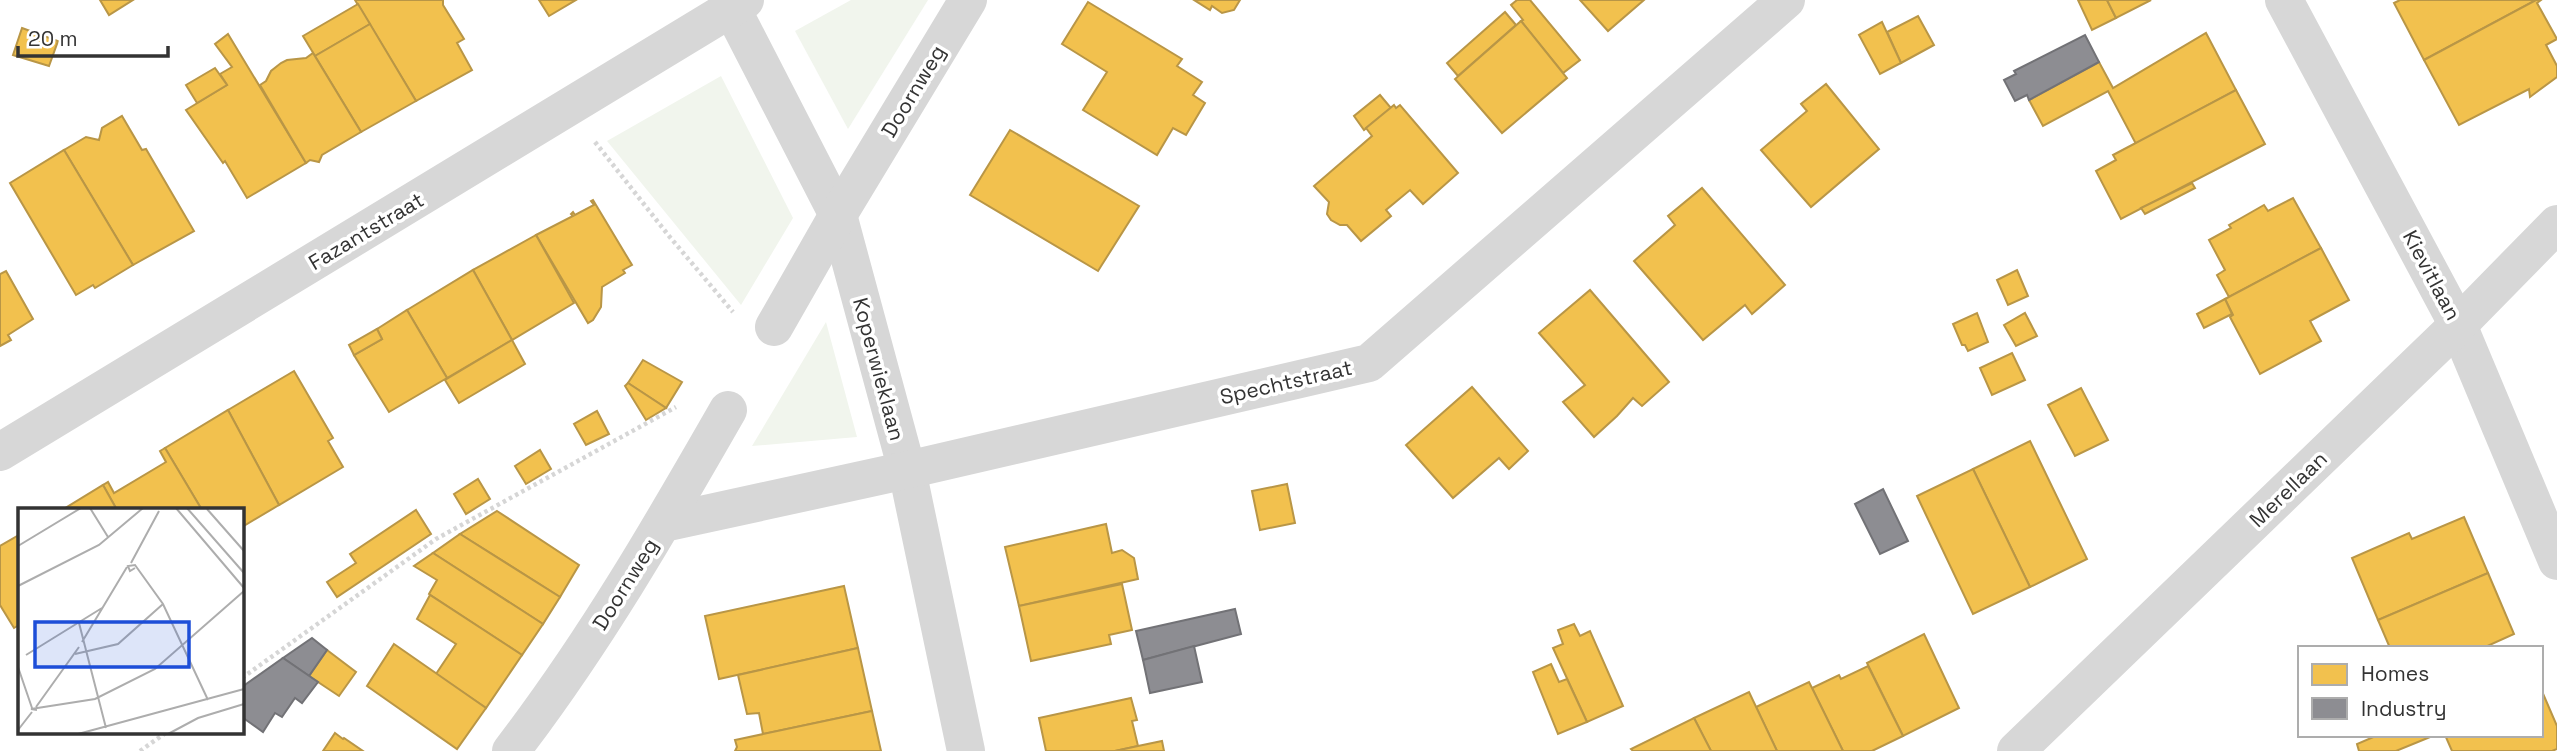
<svg xmlns="http://www.w3.org/2000/svg" width="2557" height="751" viewBox="0 0 2557 751" font-family="'Space Grotesk',sans-serif">
  <style>
    .green { fill: #f1f5ed }
    .homes { fill: #f2c14e; stroke: #b99646; stroke-width: 2 }
    .industry { fill: #8d8d92; stroke: #727276; stroke-width: 2 }
    .lines { fill: none; stroke-linecap: round; stroke-linejoin: round }
    .path { stroke: #d6d6d6; stroke-width: 4.5; stroke-dasharray: 3.5 3.5; stroke-linecap: butt }
    .street { stroke: #d7d7d7; stroke-width: 38 }
    .labels { text-anchor: middle; dominant-baseline: central; stroke-width: 7; stroke-linejoin: round; paint-order: stroke }
    .street-label { font-size: 21px; fill: #333; stroke: #fff }
    .inset-road { fill: none; stroke: #adadad; stroke-width: 2 }
    .view { fill: #1d4ed8; fill-opacity: 0.15; stroke: #1d4ed8; stroke-width: 3.5 }
    .inset-edge { fill: none; stroke: #333; stroke-width: 3.5 }
  </style>
  <rect width="100%" height="100%" fill="#fff"/>
  <!-- green -->
  <g class="green">
    <path d="M851,0h77l-80,129 -53,-98z"/>
    <path d="M721,76l72,142 -52,87 -134,-164z"/>
    <path d="M826,322l31,115 -105,9z"/>
  </g>
  <!-- homes -->
  <g class="homes">
    <path d="M100,0h33l-24,15z"/>
    <path d="M355,0h88v5l21,34 -7,4 15,27 -56,31z"/>
    <path d="M539,0h37l-27,16z"/>
    <path d="M1194,0h46l-6,10 -12,3 -10,-7 -2,4z"/>
    <path d="M1517,0h13l50,60 -17,13 -42,-52 2,-1 -12,-15z"/>
    <path d="M1580,0h64l-36,31z"/>
    <path d="M2078,0h29l9,18 -24,12z"/>
    <path d="M2107,0h44l-35,18z"/>
    <path d="M2400,0h136l-112,60 -30,-57z"/>
    <path d="M2536,0h5l-4,3 20,36 -11,6 11,21v11l-27,20 -1,-8 -70,36 -35,-65z"/>
    <path d="M1088,2l94,57 -5,7 25,16 -9,13 12,8 -19,32 -13,-7 -16,27 -74,-45 24,-38 -45,-28z"/>
    <path d="M358,4l12,20 -55,32 -12,-20z"/>
    <path d="M1505,12l11,13 -58,51 -11,-13z"/>
    <path d="M1918,16l16,29 -33,18 -14,-31z"/>
    <path d="M1521,21l46,57 -65,55 -47,-54z"/>
    <path d="M1882,22l19,41 -21,11 -21,-39z"/>
    <path d="M370,24l46,77 -55,31 -46,-76z"/>
    <path d="M22,28l36,13 -9,25 -36,-11z"/>
    <path d="M2206,33l30,57 -100,54 -28,-53 -65,35 -14,-26 70,-38 14,26z"/>
    <path d="M228,34l78,129 -59,35 -22,-37 -2,2 -37,-53 41,-25 -7,-11 12,-7 -17,-23z"/>
    <path d="M313,53l48,79 -39,23 -3,7 -9,-2 -4,3 -46,-78 6,-4 5,-10 10,-8 6,-3 19,-2z"/>
    <path d="M215,68l12,17 -30,18 -11,-18z"/>
    <path d="M1826,84l53,65 -68,58 -50,-57 46,-39 -6,-7z"/>
    <path d="M2236,90l29,54 -144,75 -25,-48 20,-11 -3,-5z"/>
    <path d="M1380,95l11,13 -27,22 -10,-14z"/>
    <path d="M1394,105l2,3 4,-3 58,68 -35,31 -13,-14 -24,20 5,6 -30,25 -14,-16h-7l-9,-5 -4,-6 2,-12 -15,-16 58,-50 -6,-8z"/>
    <path d="M122,116l20,34 4,-1 48,82 -61,34 -69,-115 22,-13 13,3 3,-12z"/>
    <path d="M1010,130l129,76 -41,65 -128,-76z"/>
    <path d="M64,150l69,115 -38,23 -2,-3 -17,10 -66,-112z"/>
    <path d="M2192,183l3,5 -50,26 -4,-6z"/>
    <path d="M1702,188l83,97 -33,29 -7,-9 -42,35 -69,-79 41,-36 -7,-9z"/>
    <path d="M2293,198l28,50 -92,49 -12,-22 8,-5 -16,-30 22,-12 -2,-3 35,-20 4,6z"/>
    <path d="M593,200l39,65 -9,5 2,3 -23,14 -1,20 -8,13 -5,3 -52,-88 37,-19 -2,-2 2,-2 2,3 19,-10 -3,-4z"/>
    <path d="M536,235l38,68 -62,37 -39,-70z"/>
    <path d="M2321,248l28,52 -39,21 11,20 -61,33 -30,-57 3,-2 -8,-16z"/>
    <path d="M473,270l39,70 -65,38 -40,-68z"/>
    <path d="M2017,270l11,26 -20,9 -11,-25z"/>
    <path d="M6,271l27,48 -25,16 3,5 -11,6v-72z"/>
    <path d="M1590,290l79,92 -27,24 -9,-8 -16,18 -23,21 -31,-35 22,-17 -46,-52z"/>
    <path d="M2225,299l7,15 -28,14 -7,-14z"/>
    <path d="M407,310l40,68 -58,34 -35,-57 28,-16 -5,-10z"/>
    <path d="M1977,313l11,29 -20,9 -3,-6h-3l-9,-21z"/>
    <path d="M2025,313l12,23 -21,10 -12,-21z"/>
    <path d="M377,329l5,10 -28,16 -5,-10z"/>
    <path d="M512,340l13,24 -66,39 -14,-23z"/>
    <path d="M2012,353l13,27 -33,15 -12,-27z"/>
    <path d="M643,360l39,22 -16,26 -38,-25z"/>
    <path d="M294,371l39,67 -5,3 15,26 -64,38 -51,-95z"/>
    <path d="M628,383l38,25 -20,12 -21,-34z"/>
    <path d="M1472,387l56,64 -19,18 -10,-11 -46,40 -47,-53z"/>
    <path d="M2081,388l27,52 -33,16 -27,-51z"/>
    <path d="M228,410l51,95 -37,22v-17h-40l-37,-62z"/>
    <path d="M597,411l12,23 -23,11 -12,-21z"/>
    <path d="M2030,441l57,118 -57,28 -57,-118z"/>
    <path d="M165,448l37,62h-85l-14,-25 5,-3 6,11 52,-31 -6,-11z"/>
    <path d="M540,450l11,19 -25,15 -11,-18z"/>
    <path d="M1973,469l57,118 -57,27 -56,-118z"/>
    <path d="M478,479l12,20 -24,15 -12,-20z"/>
    <path d="M1287,484l8,39 -35,7 -8,-39z"/>
    <path d="M103,485l14,25h-55z"/>
    <path d="M416,510l15,24 -94,63 -10,-15 29,-19 -6,-9z"/>
    <path d="M497,511l82,54 -19,32 -100,-63z"/>
    <path d="M2464,517l24,56 -110,47 -26,-62 57,-25 3,6z"/>
    <path d="M1106,524l6,29 10,-3 12,8 4,21 -119,27 -14,-59z"/>
    <path d="M460,534l100,63 -17,27 -110,-71z"/>
    <path d="M19,535v90l-5,3 -14,-23v-59z"/>
    <path d="M433,553l110,71 -21,31 -93,-61 8,-14 -23,-14z"/>
    <path d="M2488,573l26,61 -31,14h-93l-12,-28z"/>
    <path d="M1122,584l10,46 -23,5 2,9 -80,17 -12,-55z"/>
    <path d="M844,586l14,62 -139,31 -14,-63z"/>
    <path d="M430,595l92,60 -36,53 -50,-34 20,-30 -39,-25z"/>
    <path d="M1574,624l6,12 10,-5 33,75 -36,16 -34,-74 10,-4 -5,-14z"/>
    <path d="M1924,634l35,74 -56,28 -36,-73z"/>
    <path d="M394,644l92,64 -29,41 -90,-63z"/>
    <path d="M858,648l14,63 -109,23 -4,-21 -12,1 -9,-39z"/>
    <path d="M327,650l29,22 -17,24 -30,-20z"/>
    <path d="M1551,664l8,18 8,-3 20,43 -29,12 -25,-62z"/>
    <path d="M1868,666l35,70 -31,15h-29l-31,-63 27,-13 2,4z"/>
    <path d="M1809,682l3,6 31,63h-66l-21,-44z"/>
    <path d="M2541,689l16,37v23l-5,2h-100l-7,-16h96z"/>
    <path d="M1749,692l28,59h-66l-17,-33z"/>
    <path d="M1131,698l6,22 -5,1 6,25 -23,5h-69l-7,-33z"/>
    <path d="M872,711l9,40h-146l2,-4 -2,-7z"/>
    <path d="M1694,718l17,33h-78l-2,-2z"/>
    <path d="M335,733l8,6 1,-1 19,13h-40z"/>
    <path d="M2378,735h57l-39,16h-37l-2,-7z"/>
    <path d="M1162,741l2,10h-49l23,-5z"/>
  </g>
  <!-- industry -->
  <g class="industry">
    <path d="M2085,35l14,27 -70,38 -2,-5 -12,6 -11,-21 12,-6 -2,-3z"/>
    <path d="M1883,489l25,52 -28,13 -25,-50z"/>
    <path d="M1235,609l6,25 -98,26 -7,-29z"/>
    <path d="M312,638l15,12 -18,26 -26,-18z"/>
    <path d="M1194,646l8,36 -52,11 -7,-33z"/>
    <path d="M283,658l35,24 -16,21 -7,-5 -13,19 -7,-4 -12,19 -21,-15v-30z"/>
  </g>
  <g class="lines">
    <!-- path -->
    <g class="path">
      <path d="M595,142l74,94 64,76"/>
      <path d="M242,678l194,-139 240,-132"/>
      <path d="M140,751l27,-19"/>
    </g>
    <!-- street -->
    <g class="street">
      <path d="M2284,0l174,325 99,236"/>
      <path d="M732,9l106,206 69,255 59,281"/>
      <path d="M774,327l64,-112 130,-215"/>
      <path d="M0,452l745,-452"/>
      <path d="M664,523l243,-53 462,-107 417,-363"/>
      <path d="M511,751c83,-108 150,-224 217,-341"/>
      <path d="M2016,751l442,-426 99,-101"/>
    </g>
  </g>
  <g class="labels">
    <!-- street labels -->
    <g class="street-label">
      <text transform="translate(913 91) rotate(-59)">Doornweg</text>
      <text transform="translate(366 231) rotate(-31)">Fazantstraat</text>
      <text transform="translate(2432 275) rotate(62)">Kievitlaan</text>
      <text transform="translate(879 369) rotate(75)">Koperwieklaan</text>
      <text transform="translate(1286 382) rotate(-13)">Spechtstraat</text>
      <text transform="translate(2288 489) rotate(-44)">Merellaan</text>
      <text transform="translate(625 584) rotate(-58)">Doornweg</text>
    </g>
  </g>
  <!-- overview -->
  <g transform="translate(18 508)">
    <rect width="226" height="226" fill="#fff"/>
    <path class="inset-road" d="M72,0l18,29M158,0l68,80M169,0l57,65M189,1l37,42M0,38l63,-38M113,55l28,-52M117,60l-5,3 -2,-5 7,-1 28,39 45,96M0,78l81,-41 44,-37M61,115l27,105M64,134l45,-75M57,146l43,-10 45,-40M8,147l76,-47M0,159l14,41M18,199l43,-60M19,202l-6,-1 64,-10 60,-30 89,-78M0,222l14,-18M60,226l166,-45M150,226l30,-16 46,-14"/>
    <path class="view" d="M17,114h154v45h-154z"/>
    <rect width="226" height="226" class="inset-edge"/>
  </g>
  <!-- legend -->
  <rect x="2298" y="646" width="245" height="91" fill="#ffffff" stroke="#adadad" stroke-width="2"/>
  <rect x="2312" y="664" width="35" height="21" fill="#f2c14e" stroke="#adadad" stroke-width="2"/>
  <text x="2361" y="681" font-size="21" fill="#333333">Homes</text>
  <rect x="2312" y="698" width="35" height="21" fill="#8d8d92" stroke="#adadad" stroke-width="2"/>
  <text x="2361" y="716" font-size="21" fill="#333333">Industry</text>
  <!-- scale -->
  <path d="M18 46v10h150v-10" fill="none" stroke="#333333" stroke-width="3.5"/>
  <text x="28" y="46" font-size="21" fill="#333333" stroke="#ffffff" stroke-width="5" paint-order="stroke">20 m</text>
</svg>
